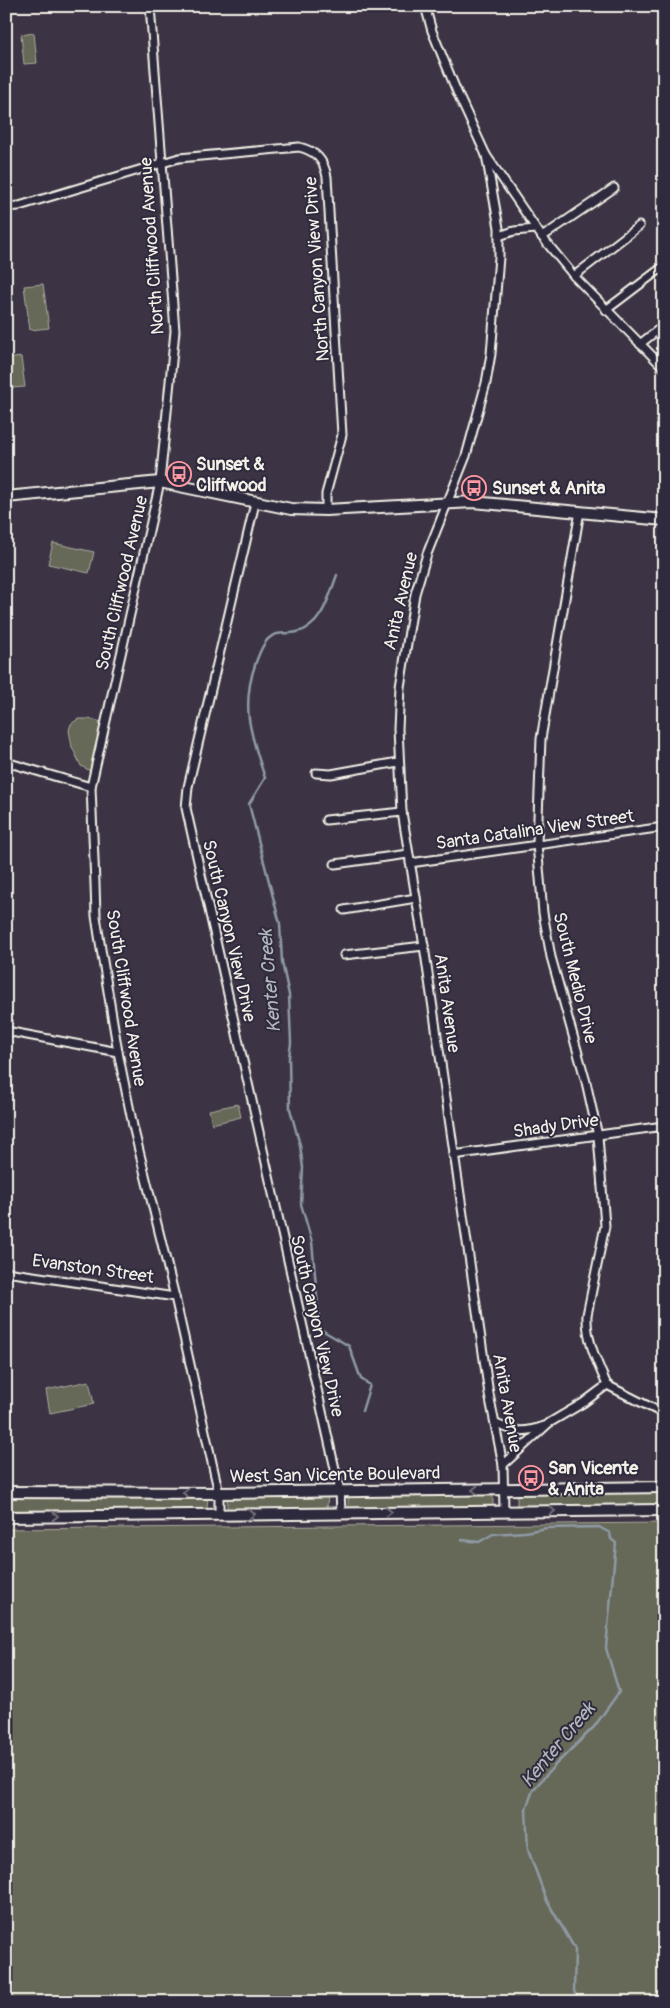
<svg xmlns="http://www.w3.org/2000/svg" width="670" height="2008" viewBox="0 0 670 2008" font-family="Pangolin,sans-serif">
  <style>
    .green { fill: #666758; stroke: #adaca0 }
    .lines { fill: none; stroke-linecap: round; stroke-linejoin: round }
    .stream { stroke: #8f9aa4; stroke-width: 2.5 }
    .minor-casing { stroke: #f4f1e8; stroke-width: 11 }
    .secondary-casing { stroke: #f4f1e8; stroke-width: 14 }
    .minor { stroke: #2f2a3d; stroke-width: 7 }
    .secondary { stroke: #2f2a3d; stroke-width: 10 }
    .oneway { stroke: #747079 }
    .labels { text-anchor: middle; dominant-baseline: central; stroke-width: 4; stroke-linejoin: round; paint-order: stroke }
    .street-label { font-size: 18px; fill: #f4f1e8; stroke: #2f2a3d }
    .poi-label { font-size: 18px; font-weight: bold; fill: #f4f1e8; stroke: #2f2a3d; text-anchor: start }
    .water-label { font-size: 19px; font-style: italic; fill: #b1b7bb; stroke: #2f2a3d }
  </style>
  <rect width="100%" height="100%" fill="#3c3444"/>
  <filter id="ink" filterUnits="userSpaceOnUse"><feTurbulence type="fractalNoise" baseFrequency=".02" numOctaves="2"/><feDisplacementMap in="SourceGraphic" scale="10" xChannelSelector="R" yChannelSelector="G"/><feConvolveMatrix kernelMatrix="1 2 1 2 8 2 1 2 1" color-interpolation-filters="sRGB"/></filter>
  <g filter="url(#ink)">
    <!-- green -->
    <g class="green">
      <path d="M34,33l3,30 -13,1 -3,-29z"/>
      <path d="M43,284l6,44 -19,2 -6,-44z"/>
      <path d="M21,357l4,30 -14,1 -3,-29z"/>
      <path d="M53,543l41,9 -5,21 -41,-9z"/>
      <path d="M78,719h11l13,3 -10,50 -11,-6 -9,-19 -3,-17 2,-6z"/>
      <path d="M238,1104l3,13 -29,7 -3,-14z"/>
      <path d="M89,1381l5,23 -44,9 -4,-23z"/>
      <path d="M664,1492v14h-147v-13z"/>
      <path d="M493,1493v14l-145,1v-13z"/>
      <path d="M328,1494l-1,14 -100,1v-13z"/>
      <path d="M208,1496l-1,13 -201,2v-14z"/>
      <path d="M664,1523v479h-658v-473z"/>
    </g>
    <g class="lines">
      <!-- stream -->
      <g class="stream">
        <path d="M337,575c-8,21 -15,52 -40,57 -10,3 -20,-2 -29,7 -6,6 -9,15 -12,23 -16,45 -5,73 9,116l-16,26 31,120 2,38 7,33 2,48 -2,14 1,52 10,36 3,23 -2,36 11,38 8,87 29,17 12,33 9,6 -8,26"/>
        <path d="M462,1540l17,2 14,-8 32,-2 22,-4 52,-1 11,6 1,6 5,4 -10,105 13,44 -25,35 -39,38 -22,25 -7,19 2,41 19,51 28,48 -1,42 6,11"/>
      </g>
      <defs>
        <g id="minor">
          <path d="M150,6l25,325 -15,151 -69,305 4,97 1,32 5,33 17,103 15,74 42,171 40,179 4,17v22"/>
          <path d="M425,6l7,25 25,61 29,63 56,82 32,39 90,92"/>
          <path d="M486,155l13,73v29l-8,97 -5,29 -20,73 -39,98 -12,40 -15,93 -2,42 4,83 22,134 65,448 14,71 1,46"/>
          <path d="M6,207l13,-1 160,-48 120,-11c17,4 25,13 28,30l15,258 -16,59v16"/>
          <path d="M499,236l15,-5 22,-2"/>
          <path d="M542,237l72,-49"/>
          <path d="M574,276l65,-50"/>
          <path d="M606,310l58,-44"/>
          <path d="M640,344l24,-19"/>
          <path d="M255,503l-67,284 -2,21 154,683 1,22"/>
          <path d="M580,511l-39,228 -4,105 6,69 8,44 35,125 12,54 7,90 -18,89c-1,25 10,47 20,70l57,29"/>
          <path d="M6,762l85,25"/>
          <path d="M316,773l15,1 67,-12"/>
          <path d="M326,820l76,-8"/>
          <path d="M410,863l254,-36"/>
          <path d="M335,864l73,-10"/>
          <path d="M344,910l72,-12"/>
          <path d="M344,955l80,-9"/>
          <path d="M6,1031l112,21"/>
          <path d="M453,1155l211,-29"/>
          <path d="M6,1272l169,25"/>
          <path d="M496,1424c19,8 29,9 48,2"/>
          <path d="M503,1465l46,-42 34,-20 24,-18"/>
        </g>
        <g id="secondary">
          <path d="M6,497l154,-15 131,27 35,1 147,-8 191,18"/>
          <path d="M6,1492l213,1 445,-6"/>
          <path d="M6,1517l658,-7"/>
        </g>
      </defs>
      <!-- minor casing -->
      <use href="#minor" class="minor-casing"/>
      <!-- secondary casing -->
      <use href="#secondary" class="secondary-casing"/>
      <!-- minor -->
      <use href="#minor" class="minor"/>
      <!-- secondary -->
      <use href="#secondary" class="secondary"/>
    </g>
    <!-- one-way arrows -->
    <defs><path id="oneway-chevron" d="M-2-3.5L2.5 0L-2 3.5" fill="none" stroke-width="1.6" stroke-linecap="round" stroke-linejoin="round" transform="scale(1.25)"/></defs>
    <g class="oneway">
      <use href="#oneway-chevron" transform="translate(475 1490) rotate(180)"/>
      <use href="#oneway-chevron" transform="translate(186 1493) rotate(-180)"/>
      <use href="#oneway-chevron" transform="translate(552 1511)"/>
      <use href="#oneway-chevron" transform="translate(389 1512) rotate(-1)"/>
      <use href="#oneway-chevron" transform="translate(252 1514) rotate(-1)"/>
      <use href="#oneway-chevron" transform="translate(55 1516)"/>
    </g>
  </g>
  <!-- icons -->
  <defs>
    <symbol id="bus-ring" viewBox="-11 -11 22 22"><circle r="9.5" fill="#2f2a3d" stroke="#ff9aa2" stroke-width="1.5"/><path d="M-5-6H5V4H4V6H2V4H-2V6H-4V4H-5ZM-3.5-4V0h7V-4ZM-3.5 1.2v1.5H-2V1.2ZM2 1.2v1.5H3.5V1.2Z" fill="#ff9aa2"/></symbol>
  </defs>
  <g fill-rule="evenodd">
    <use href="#bus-ring" x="165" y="460" width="28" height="28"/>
    <use href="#bus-ring" x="460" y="474" width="28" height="28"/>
    <use href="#bus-ring" x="517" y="1464" width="28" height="28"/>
  </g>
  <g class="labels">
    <!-- street labels -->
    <g class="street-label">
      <text transform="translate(152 246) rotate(-94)">North Cliffwood Avenue</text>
      <text transform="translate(317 269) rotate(-94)">North Canyon View Drive</text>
      <text transform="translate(122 583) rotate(-77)">South Cliffwood Avenue</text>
      <text transform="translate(401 601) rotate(-77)">Anita Avenue</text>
      <text transform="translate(535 830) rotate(-8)">Santa Catalina View Street</text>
      <text transform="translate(229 931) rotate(77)">South Canyon View Drive</text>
      <text transform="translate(575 978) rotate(76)">South Medio Drive</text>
      <text transform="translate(126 998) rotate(81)">South Cliffwood Avenue</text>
      <text transform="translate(447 1003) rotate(82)">Anita Avenue</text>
      <text transform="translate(556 1126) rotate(-8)">Shady Drive</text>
      <text transform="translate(93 1269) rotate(8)">Evanston Street</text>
      <text transform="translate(317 1326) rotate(77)">South Canyon View Drive</text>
      <text transform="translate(507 1403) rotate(80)">Anita Avenue</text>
      <text transform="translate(335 1475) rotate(-1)">West San Vicente Boulevard</text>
    </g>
    <!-- poi labels -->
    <g class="poi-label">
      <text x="196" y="464">Sunset &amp;<tspan x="196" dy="21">Cliffwood</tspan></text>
      <text x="492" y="488">Sunset &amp; Anita</text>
      <text x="548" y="1468">San Vicente<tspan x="548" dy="21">&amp; Anita</tspan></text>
    </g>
    <!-- water labels -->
    <g class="water-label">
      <text transform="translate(270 981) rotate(-95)">Kenter Creek</text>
      <text transform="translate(558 1745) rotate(-50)">Kenter Creek</text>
    </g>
  </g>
  <!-- margin -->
  <rect width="670" height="2008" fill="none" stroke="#2f2a3d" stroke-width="25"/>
  <rect x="12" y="12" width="645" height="1983" fill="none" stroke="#f4f1e8" stroke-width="2" filter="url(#ink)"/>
</svg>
